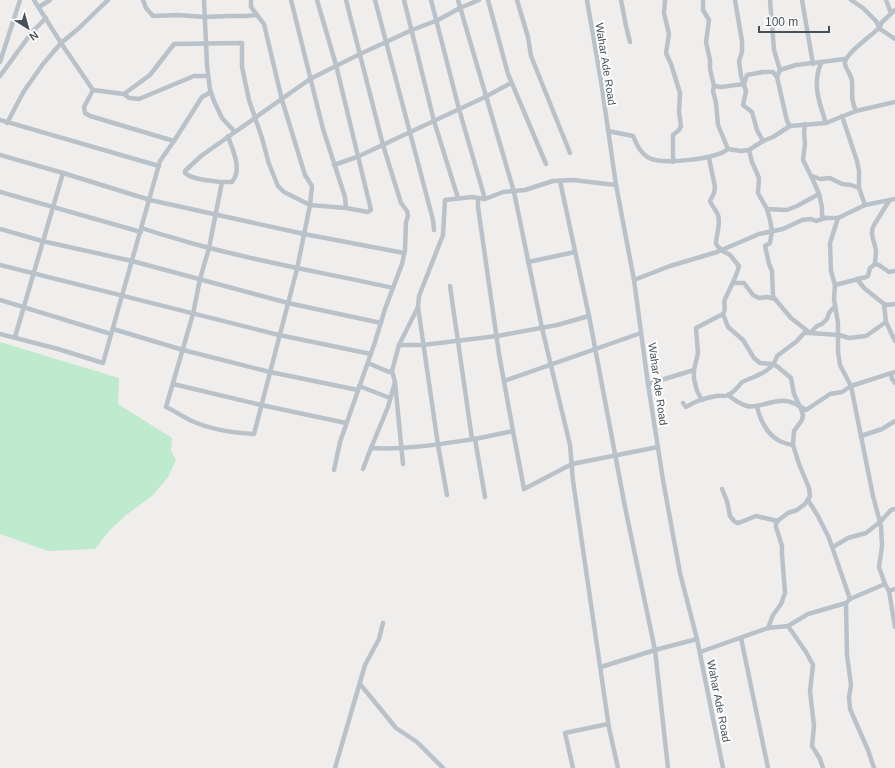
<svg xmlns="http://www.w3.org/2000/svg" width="895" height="768" viewBox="0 0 895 768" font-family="Helvetica,sans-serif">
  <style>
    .green { fill: #beeace }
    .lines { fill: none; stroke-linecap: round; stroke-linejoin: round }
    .minor { stroke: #bac2c9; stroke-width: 4.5 }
    .labels { text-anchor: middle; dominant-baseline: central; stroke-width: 4; stroke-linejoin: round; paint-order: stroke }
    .street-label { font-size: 11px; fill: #475159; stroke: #fff }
  </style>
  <rect width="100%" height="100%" fill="#f0eded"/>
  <!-- green -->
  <path class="green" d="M0,342l119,36 -1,26 54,34 -1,13 5,9 -8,17 -16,19 -26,19 -17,16 -14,18 -47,2 -48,-17z"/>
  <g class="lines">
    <!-- minor -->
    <g class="minor">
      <path d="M143,0l3,8 7,8 25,-1 26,2 25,-1h18l10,-1"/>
      <path d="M204,0l3,65 3,25 4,11 8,17 12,13"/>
      <path d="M251,0v7l13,17 18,76 23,75 7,11 -2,19 -13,64 -43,165c-20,-1 -44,-5 -62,-13 -9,-4 -17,-10 -26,-14l27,-93 7,-35 9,-31 13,-66c-10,-1 -29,-2 -37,-9v-2l16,-15 109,-77 50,-25 52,-24 26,-10 22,-12 19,-8"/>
      <path d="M291,0l32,129 22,68 1,11"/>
      <path d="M375,0l58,220 1,10"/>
      <path d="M404,0l30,121 24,77"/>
      <path d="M431,0l28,109 26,90"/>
      <path d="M458,0l56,192 28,136 28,117 3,36 36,247 9,40"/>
      <path d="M488,0l20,74 38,90"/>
      <path d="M517,0l11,37 3,19 39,97"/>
      <path d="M587,0l14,81 15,104 18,95 14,104 15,96 17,93 17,66 26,129"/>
      <path d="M621,0l5,26 4,16"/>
      <path d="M665,0l-1,13 5,21 -3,19 5,11 9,29 -1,19 2,14 -2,4 -6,5v27"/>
      <path d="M703,0v10l6,10 -3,22 4,18v9l4,17 -1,5 3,12 2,22 10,24"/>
      <path d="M735,0l7,41v11l-3,9 2,15 5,15 -3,14 9,7 5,18 6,11"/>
      <path d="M770,0l4,50 6,20"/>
      <path d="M802,0l11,64"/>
      <path d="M851,0l12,8 13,13 4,8 15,10"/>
      <path d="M886,0l5,13"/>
      <path d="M39,7l11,-7"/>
      <path d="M0,62l20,-62"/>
      <path d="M821,63c-9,21 -2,39 5,60"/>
      <path d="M0,76l32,-44 14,-14"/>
      <path d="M777,77l10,44 3,5"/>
      <path d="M714,86l7,1 23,-3 3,-9 16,-3h10l4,5 3,-7 16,-5 49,-6"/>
      <path d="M93,90l31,4 26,-19 24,-31 68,-1v24l7,33 13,38 7,26 9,22 6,6 26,13 36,3 22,4 3,-2 -35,-145 -19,-65"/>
      <path d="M124,94l5,4 10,1 55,-23h14"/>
      <path d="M856,111c-6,-14 -3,-17 -4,-30 -1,-7 -6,-11 -7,-17 -2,-9 26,-28 33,-35h2l1,-6 14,-13"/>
      <path d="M842,116l15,45 2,10v17l6,17"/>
      <path d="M0,120l159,46"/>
      <path d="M7,123l17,-32 19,-27 18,-21 17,-14 30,-29"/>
      <path d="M805,124l-1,9 1,10 -2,17 10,20 6,14 3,13v9l3,2"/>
      <path d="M608,131l25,5c4,9 7,17 16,22 14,7 68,1 79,-9l13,2 8,-1 14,-9 10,-4 17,-11 36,-3 30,-12 39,-9"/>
      <path d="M174,141l28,-44 9,-5"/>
      <path d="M749,150l3,12 7,16 -1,15 9,16 3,11 2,11 -2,12 -5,3 4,18 3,7 1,25 2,3 16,19 19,15 29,2 10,3 17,-2 20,-14"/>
      <path d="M0,155l63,18 87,27 154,34 100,19"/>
      <path d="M709,158l6,29 -1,6 -4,8c2,5 6,9 8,14 3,10 -2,20 -2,29l5,6 9,5 9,11c-3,12 -9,22 -14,33 -2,5 2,10 -2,15l5,13 15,13 11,18 6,5 13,1 5,3 13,11 3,16 7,15 2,6 -1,5 -8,11 -1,14 6,19 10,24 1,8 -5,8 -8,6 -9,3 -12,9v5l6,19v8l3,39 -4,11 -8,11 -5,13"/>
      <path d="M334,165l23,-8 128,-60 26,-14"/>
      <path d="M812,176l8,3 10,-1 12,6 9,1 8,3"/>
      <path d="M560,181l29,135"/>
      <path d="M222,182h10c11,-13 0,-33 -4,-46"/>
      <path d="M0,192l141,40"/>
      <path d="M478,198v9l21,147 14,77"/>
      <path d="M889,201l-15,24c-5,9 1,17 2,26 0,4 -1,9 -1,13l4,1 10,7 6,-1"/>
      <path d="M767,209l20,1 10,-4 22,-12"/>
      <path d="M142,228c16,6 33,10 49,15 67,19 135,30 202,45"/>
      <path d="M0,229l42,12 90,20 156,42 93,20"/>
      <path d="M528,262l47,-10"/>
      <path d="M875,264l-5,4 -2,8 -2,1 -31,8 -1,14 4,24v29l2,13 11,21 22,110 8,30 1,20 -3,21 6,17"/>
      <path d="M0,265l279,70 92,19"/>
      <path d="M857,279l7,9 20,16 3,1 8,-1"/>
      <path d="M634,280l36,-14 47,-14 42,-18 24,-5 19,-9 9,-1 5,2 9,-3h13l27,-13 30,-6"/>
      <path d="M733,283h11l9,12 6,3 8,-1 8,2"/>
      <path d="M835,285l-4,-14 -1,-28 8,-25"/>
      <path d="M450,286l22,153"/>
      <path d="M0,300l111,34"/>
      <path d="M884,304l2,18 9,19"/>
      <path d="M113,329l70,21 87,22 88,18"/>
      <path d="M0,334l58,15 45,14 57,-202 14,-20 -84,-25 -5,-3 -1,-6 9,-17 -32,-47 -27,-43"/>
      <path d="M15,337l48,-164"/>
      <path d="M399,345l19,-38"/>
      <path d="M368,363l21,9 3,-1"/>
      <path d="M891,374l1,5 3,4"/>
      <path d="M504,381l137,-48"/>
      <path d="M395,382l-3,-11 7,-26h24l74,-9 60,-11 32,-9 36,191 30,143 13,118"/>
      <path d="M173,384l88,21 85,18"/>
      <path d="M648,384l46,-14"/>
      <path d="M359,386l31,12"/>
      <path d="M728,395c5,4 12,9 19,11 6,2 12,-1 18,-2 19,-5 24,-5 41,6l24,-16 12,-2 9,-6 44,-14"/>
      <path d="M702,400l-5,-9 -3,-12v-9l4,-17 -2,-25 27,-14"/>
      <path d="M683,403l3,4c9,-6 19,-9 30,-11 4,-1 9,1 12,-1 5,-2 11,-9 14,-13 13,-6 31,-10 35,-26l20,-15 7,-8h6l7,-7 5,-2 5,-5 2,-6 6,-7"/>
      <path d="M757,406c2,12 10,28 21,34 4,3 10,4 15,5"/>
      <path d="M861,436l21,-7 13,-8"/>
      <path d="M371,448l17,-41 7,-25 8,82"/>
      <path d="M363,469l8,-21c35,2 69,-4 104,-9"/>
      <path d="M334,470l6,-28 35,-100 10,-33 17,-45 3,-14 1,-28 2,-6 -1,-5 -6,-8 -18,-58 -37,-145"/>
      <path d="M722,489l5,12 3,15 4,5 3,2 4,-1 15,-6 22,5"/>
      <path d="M447,495l-9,-50 -20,-138 1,-11 24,-61 2,-35 27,-3 13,2 18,-7 22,-2 28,-9 20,-1 43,5"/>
      <path d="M485,497l-10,-58 38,-8 11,58 48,-25 86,-17"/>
      <path d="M808,500l10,16 11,22 21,61"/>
      <path d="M833,547l15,-9 18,-5 14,-11 11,-12 4,-1"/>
      <path d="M889,591l6,36"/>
      <path d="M846,603l1,52 4,30 -2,12 1,12 18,41 6,18"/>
      <path d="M788,626l18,26 7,13 -3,26 4,35 -2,20 8,13 3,9"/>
      <path d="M741,638l27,130"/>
      <path d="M700,652l68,-24 20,-2 20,-12 38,-11 4,-4 35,-15 4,7 6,-2"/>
      <path d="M601,667l54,-17 42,-11"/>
      <path d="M360,684l36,44 21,14 26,26"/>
      <path d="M335,768l30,-103 14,-26 4,-16"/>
      <path d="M573,768l-8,-35 43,-9"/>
    </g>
  </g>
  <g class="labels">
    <!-- street labels -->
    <g class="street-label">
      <text transform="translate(606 64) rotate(81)">Wahar Ade Road</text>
      <text transform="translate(658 384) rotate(82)">Wahar Ade Road</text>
      <text transform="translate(719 701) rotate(79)">Wahar Ade Road</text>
    </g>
  </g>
  <!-- north arrow -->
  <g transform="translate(28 28) rotate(143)" stroke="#ffffff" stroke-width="3" paint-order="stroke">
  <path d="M0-3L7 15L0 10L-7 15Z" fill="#475159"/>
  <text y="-6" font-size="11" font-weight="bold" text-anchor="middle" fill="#475159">N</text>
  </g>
  <!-- scale -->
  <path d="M759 26v6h70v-6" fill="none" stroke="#475159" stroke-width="2"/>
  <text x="765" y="26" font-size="12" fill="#475159" stroke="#ffffff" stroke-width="3" paint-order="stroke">100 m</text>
</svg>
